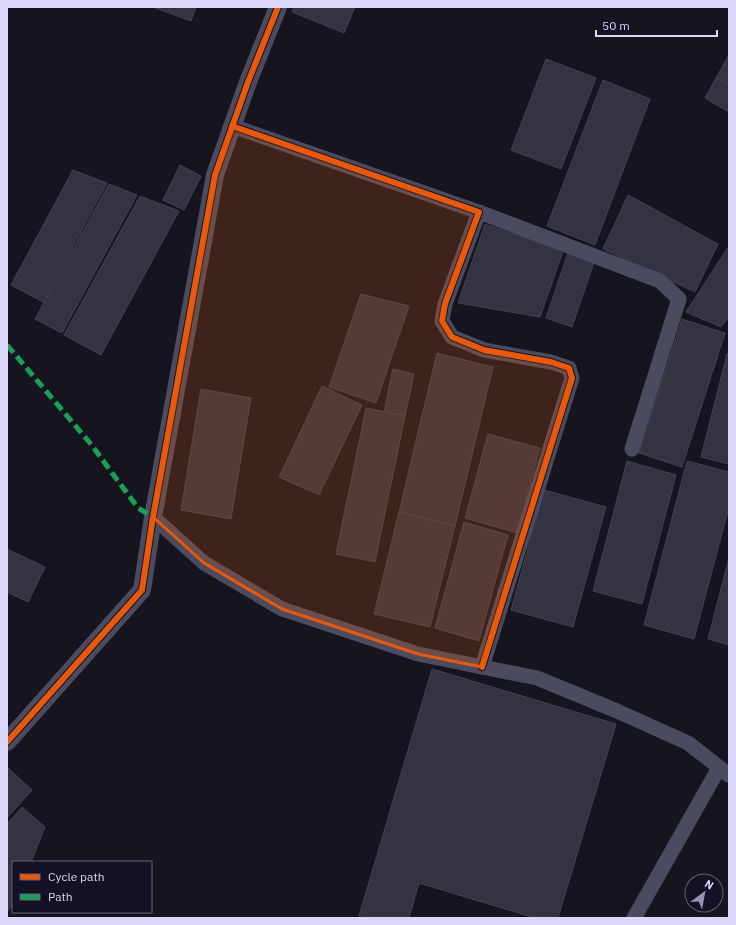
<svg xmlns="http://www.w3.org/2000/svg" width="736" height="925" viewBox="0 0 736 925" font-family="'IBM Plex Sans',sans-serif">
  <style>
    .building { fill: #343341; stroke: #434152 }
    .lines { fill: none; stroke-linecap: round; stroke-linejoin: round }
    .minor { stroke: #4b4b5f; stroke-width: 15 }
    .tertiary { stroke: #4b4b5f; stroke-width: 18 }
    .quiet { stroke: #1a9f57; stroke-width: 5; stroke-dasharray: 10 5; stroke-linecap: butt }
    .cycleway-casing { stroke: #131123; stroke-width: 8 }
    .cycleway { stroke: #e8590c; stroke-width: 6 }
    .marked { fill: #e8590c; fill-opacity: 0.2; stroke: #e8590c; stroke-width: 3; stroke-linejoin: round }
  </style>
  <rect width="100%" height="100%" fill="#16151f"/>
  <!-- building -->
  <g class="building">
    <path d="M153,7h43l-5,14z"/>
    <path d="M294,7h61l-11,26 -52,-21z"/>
    <path d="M729,55v30l-13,-7z"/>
    <path d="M546,59l50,19 -35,91 -50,-19z"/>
    <path d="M716,78l13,7v27l-24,-14z"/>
    <path d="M603,80l47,19 -55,146 -48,-19z"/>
    <path d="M180,165l21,11 -17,34 -21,-10z"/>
    <path d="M73,170l34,13 -64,119 -32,-17z"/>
    <path d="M109,184l28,11 -75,138 -27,-14z"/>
    <path d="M628,195l90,49 -23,48 -92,-43z"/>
    <path d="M140,196l39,15 -78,144 -37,-20z"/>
    <path d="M485,224l78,27 -23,66 -82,-14z"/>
    <path d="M729,246v71l-8,10 -35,-15z"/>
    <path d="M568,253l26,9 -22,65 -26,-9z"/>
    <path d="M361,294l48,12 -33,97 -47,-16z"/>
    <path d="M682,319l43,14 -43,134 -43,-14z"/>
    <path d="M437,353l56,14 -38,159 -56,-14z"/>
    <path d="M727,354h2v110l-28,-7z"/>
    <path d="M393,369l21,5 -9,42 -21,-4z"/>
    <path d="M322,386l40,19 -43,90 -40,-18z"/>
    <path d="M201,389l50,9 -20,121 -50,-9z"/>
    <path d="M366,408l39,8 -30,146 -39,-8z"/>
    <path d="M488,434l52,14 -23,85 -52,-15z"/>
    <path d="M627,461l49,14 -34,129 -49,-13z"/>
    <path d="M687,461l42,11v35l-35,132 -50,-14z"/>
    <path d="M544,490l62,17 -33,120 -62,-17z"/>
    <path d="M399,512l56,14 -25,101 -56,-13z"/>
    <path d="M464,522l44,13 -29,106 -44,-13z"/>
    <path d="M7,549l38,18 -17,35 -21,-10z"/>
    <path d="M729,558v87l-21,-6z"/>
    <path d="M432,669l184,55 -58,194h-23l-116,-35 -10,35h-44l-6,-2z"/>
    <path d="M7,767l25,23 -25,28z"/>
    <path d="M22,807l23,20 -14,35h-18v43l-6,7v-88z"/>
  </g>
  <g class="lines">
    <!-- minor -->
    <g class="minor">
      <path d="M232,126l247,86 -34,92 -3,17 10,16 32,13 67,12 18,6 3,10 -90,289"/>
      <path d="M479,212l181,69 19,18 -47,150"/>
      <path d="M153,517l51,46 78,46 136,45 119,24 80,33 71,32 41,32"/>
      <path d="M634,918l85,-150"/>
    </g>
    <!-- tertiary -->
    <path class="tertiary" d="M7,742l135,-152 11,-73 62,-342 33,-93 30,-75"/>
    <!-- quiet -->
    <path class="quiet" d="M7,345l83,98 48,65 15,9"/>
    <defs>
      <g id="cycleway">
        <path d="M232,126l247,86 -34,92 -3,17 10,16 32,13 67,12 18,6 3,10 -90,289"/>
        <path d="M7,742l135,-152 11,-73 62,-342 33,-93 30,-75"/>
      </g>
    </defs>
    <!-- cycleway casing -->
    <use href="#cycleway" class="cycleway-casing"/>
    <!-- cycleway -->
    <use href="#cycleway" class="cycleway"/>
  </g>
  <!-- marked area -->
  <path class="marked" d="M232,126l247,86 -34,92 -3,17 10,16 32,13 67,12 18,6 3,10 -90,289 -64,-13 -136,-45 -78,-46 -51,-46 62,-342z"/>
  <!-- border -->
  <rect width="736" height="925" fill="none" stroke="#dad7fb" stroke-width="16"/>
  <!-- legend -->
  <rect x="12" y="861" width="140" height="52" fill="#131123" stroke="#636079"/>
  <rect x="20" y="874" width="20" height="6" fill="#e8590c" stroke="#636079"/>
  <text x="48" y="881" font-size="12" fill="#dad7fb">Cycle path</text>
  <rect x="20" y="894" width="20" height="6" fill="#1a9f57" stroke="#636079"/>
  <text x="48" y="901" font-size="12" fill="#dad7fb">Path</text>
  <!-- north arrow -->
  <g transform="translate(704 893) rotate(32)"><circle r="19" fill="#131123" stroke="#636079"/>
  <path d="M0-3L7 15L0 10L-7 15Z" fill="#9593ae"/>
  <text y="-6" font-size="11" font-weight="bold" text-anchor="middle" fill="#dad7fb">N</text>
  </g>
  <!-- scale -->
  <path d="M596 30v6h121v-6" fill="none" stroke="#dad7fb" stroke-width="2"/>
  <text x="602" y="30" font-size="12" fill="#dad7fb" stroke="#131123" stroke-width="3" paint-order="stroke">50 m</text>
</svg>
